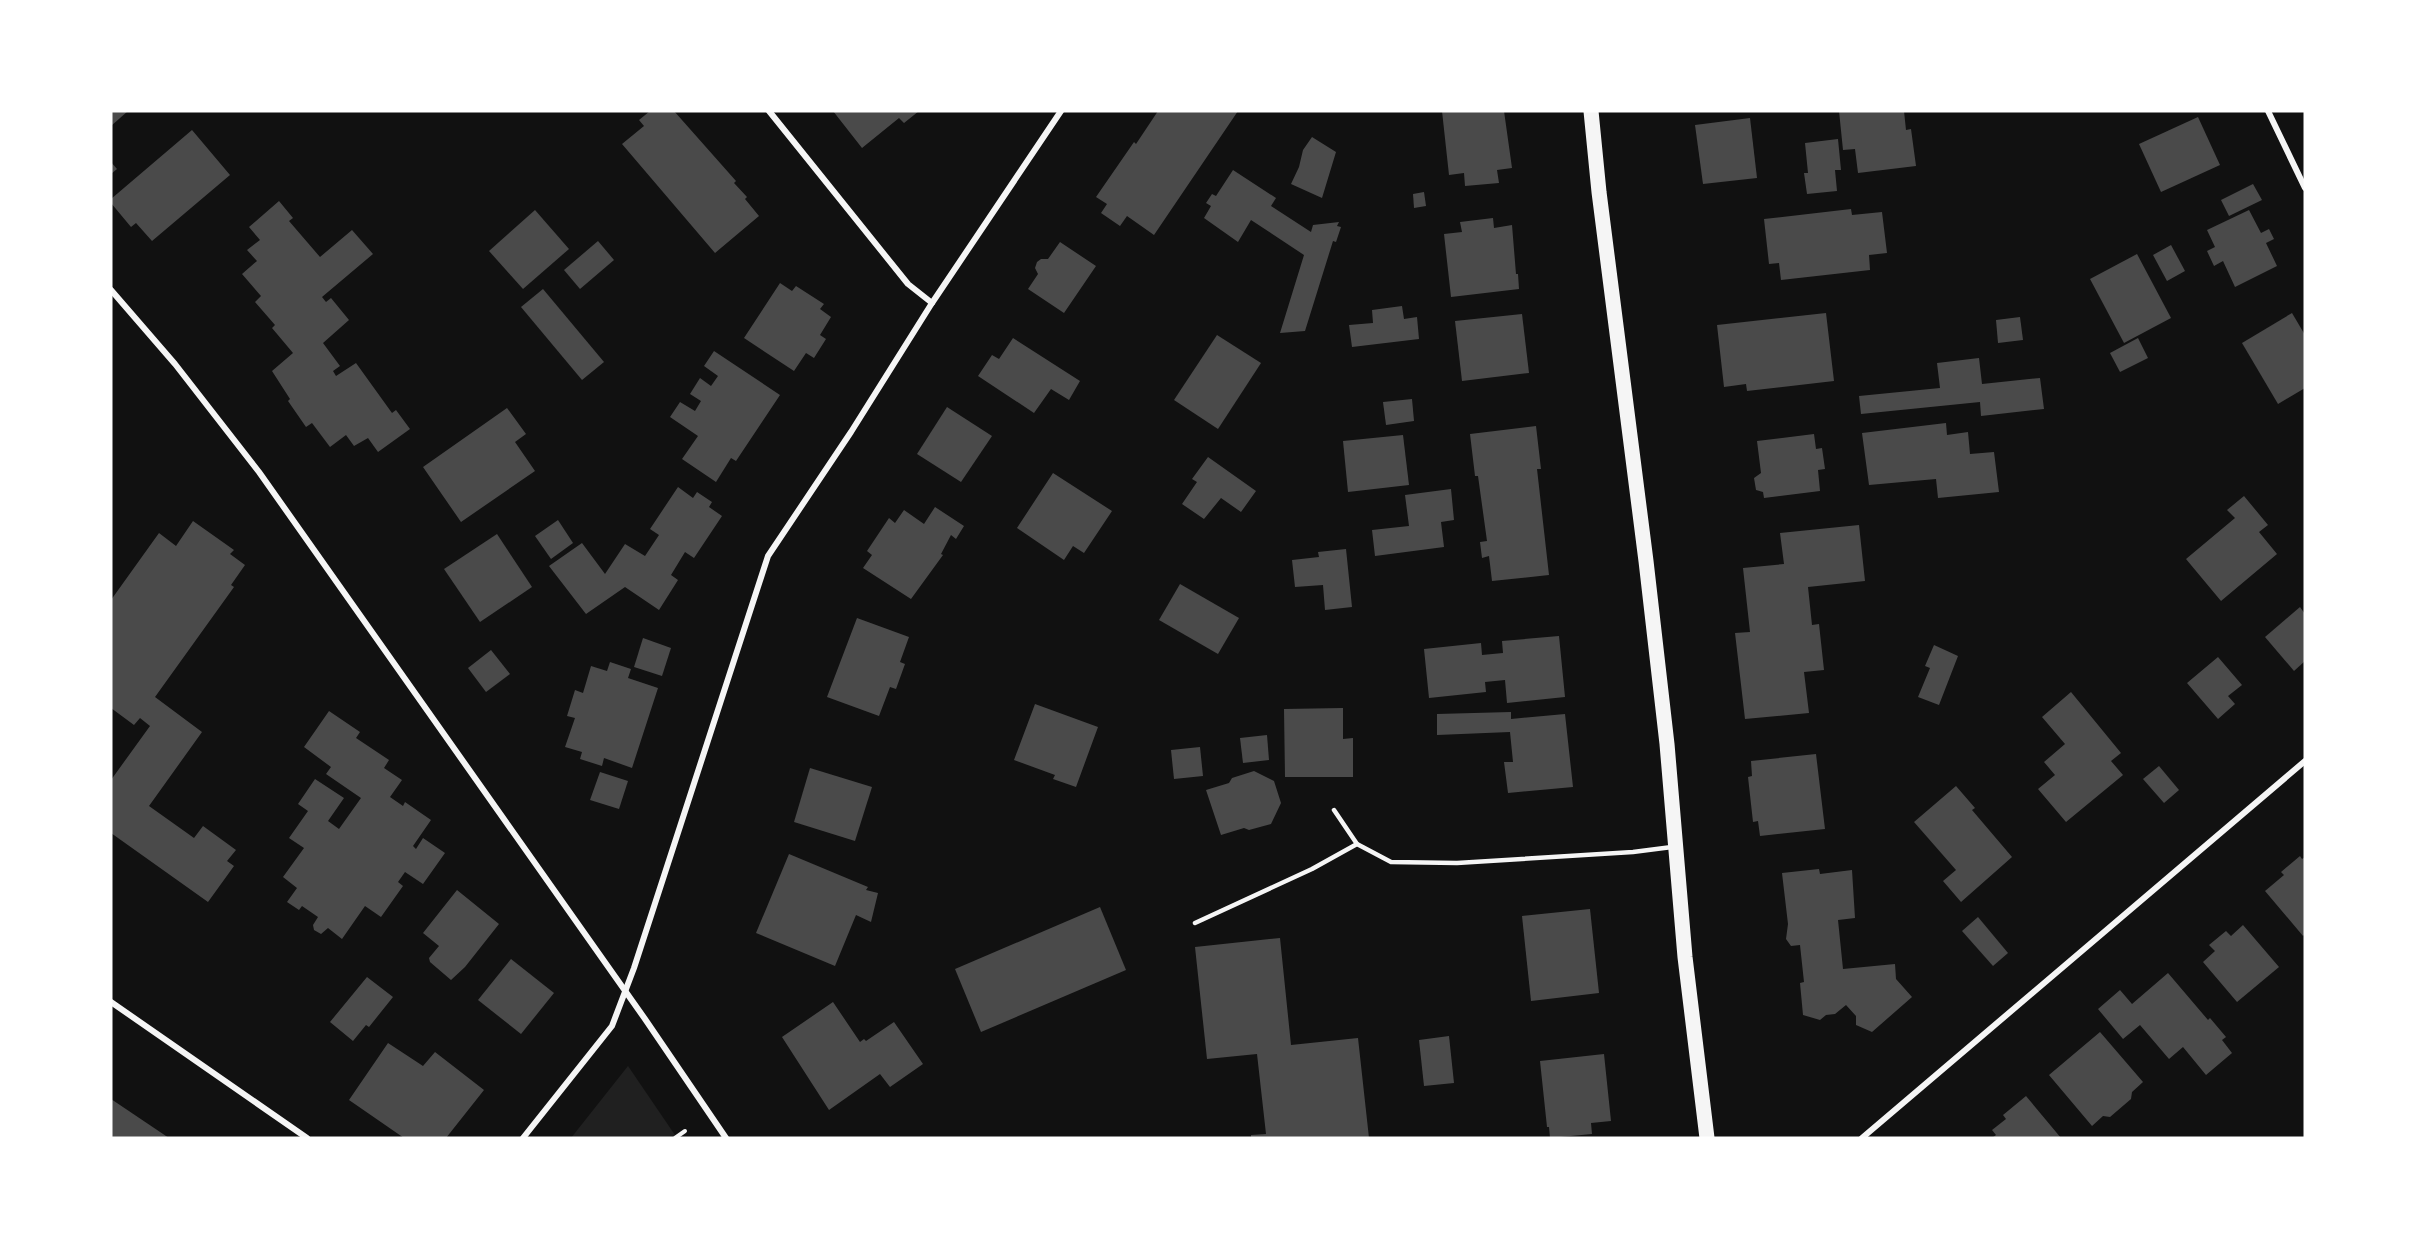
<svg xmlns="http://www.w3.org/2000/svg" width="2416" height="1249" viewBox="0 0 2416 1249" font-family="'Varela Round',sans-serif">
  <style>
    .green { fill: #202020 }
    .building { fill: #4a4a4a }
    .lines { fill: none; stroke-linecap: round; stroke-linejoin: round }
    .path { stroke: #f5f5f5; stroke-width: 4 }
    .service { stroke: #f5f5f5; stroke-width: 4.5 }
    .minor { stroke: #f5f5f5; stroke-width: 6 }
    .primary { stroke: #f5f5f5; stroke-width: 15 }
  </style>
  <rect width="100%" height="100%" fill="#111"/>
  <!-- green -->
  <path class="green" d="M628,1066l49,72h-106z"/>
  <!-- building -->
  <g class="building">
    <path d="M111,111h17l-17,15z"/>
    <path d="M650,111h24l62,70 -2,2 13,14 -2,2 14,17 -44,37 -93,-109 22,-18 -5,-6z"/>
    <path d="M833,111h86l-15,12 -5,-5 -37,30z"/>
    <path d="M1158,111h80l-84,124 -27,-19 -7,10 -19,-13 6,-9 -11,-7 38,-55 2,2z"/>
    <path d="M1442,111h62l8,57 -15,2 2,13 -34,3 -1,-13 -15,2z"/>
    <path d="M1839,111h65l2,19 5,-1 5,37 -58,7 -3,-24 -12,1z"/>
    <path d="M2198,117l22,48 -59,27 -22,-48z"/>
    <path d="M1750,118l7,60 -54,6 -8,-59z"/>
    <path d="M192,130l38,45 -78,66 -16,-18 -5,4 -20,-24v-4z"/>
    <path d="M1312,137l24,15 -14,46 -31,-14 8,-17 4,-17z"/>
    <path d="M1838,139l3,31h-6l2,21 -30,3 -3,-21h4l-3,-30z"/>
    <path d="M111,162l6,7 -6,5z"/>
    <path d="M1233,170l43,28 -5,8 40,26 2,-7 26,-3 -2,4 4,1 -5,15 -3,-1 -28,90 -25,2 24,-78 -53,-35 -13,22 -34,-24 7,-12 -5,-3 6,-9 4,2z"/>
    <path d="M2253,184l9,16 -33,16 -8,-16z"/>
    <path d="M1424,192l2,14 -12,2 -1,-14z"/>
    <path d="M279,201l14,17 -4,3 31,36 32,-27 21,24 -51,43 4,5 5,-4 18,22 -26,23 17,23 -7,5 3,5 20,-13 36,50 4,-3 14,19 -32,23 -10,-14 -14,8 -8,-11 -16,12 -18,-24 -6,4 -18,-26 2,-2 -18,-28 21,-18 -21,-25 3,-3 -20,-23 6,-6 -19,-22 15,-13 -10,-11 13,-10 -11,-13z"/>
    <path d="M1851,209l1,6 30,-3 5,41 -18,2 1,15 -89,10 -2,-17 -10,1 -5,-45z"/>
    <path d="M535,210l34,39 -46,40 -34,-38z"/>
    <path d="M2249,210l12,23 8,-4 5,10 -8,4 11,23 -42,21 -12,-26 -9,5 -7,-15 8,-4 -8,-17z"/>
    <path d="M1493,218l1,10 18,-3 4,49h2l1,15 -68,8 -7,-63 18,-2 -2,-10z"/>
    <path d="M598,241l16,19 -34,29 -16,-19z"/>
    <path d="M1060,242l36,24 -32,47 -36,-24 10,-15 -3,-6 2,-6 4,-3h7z"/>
    <path d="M2171,245l14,26 -18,10 -14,-26z"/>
    <path d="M2137,254l34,64 -47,25 -34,-64z"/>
    <path d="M780,283l12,8 4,-5 28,18 -4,5 11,8 -11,18 6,4 -12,19 -8,-5 -12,18 -50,-33z"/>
    <path d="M543,289l61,73 -22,18 -61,-73z"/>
    <path d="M1402,306l2,13 13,-2 2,22 -67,8 -3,-22 24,-2 -1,-13z"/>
    <path d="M1826,313l8,68 -87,10 -1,-7 -22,3 -7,-62z"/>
    <path d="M2292,313l13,22v53l-27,16 -36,-61z"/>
    <path d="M1522,314l7,59 -67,8 -7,-60z"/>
    <path d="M2020,317l3,23 -25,3 -2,-23z"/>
    <path d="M1217,335l44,28 -43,66 -44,-29z"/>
    <path d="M1013,338l67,43 -11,19 -18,-11 -17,24 -56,-37 14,-21 7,4z"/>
    <path d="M2138,338l10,20 -28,14 -10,-19z"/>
    <path d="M714,351l66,44 -44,66 -5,-3 -15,24 -34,-23 16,-23 -28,-19 10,-15 15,9 6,-10 -11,-7 10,-16 11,8 7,-10 -14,-10z"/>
    <path d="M1979,358l3,26 58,-6 4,31 -63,7 -1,-14 -119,12 -2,-18 81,-8 -3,-25z"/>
    <path d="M1412,399l2,22 -28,4 -3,-23z"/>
    <path d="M947,407l45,29 -31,46 -44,-28z"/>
    <path d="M507,408l19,26 -11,8 20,29 -74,51 -38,-55z"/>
    <path d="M1946,423l1,12 21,-3 2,22 24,-2 5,40 -61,6 -2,-19 -67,6 -7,-52z"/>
    <path d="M1536,426l5,43h-4l12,106 -57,6 -3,-25 -7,2 -2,-16 7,-1 -9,-65h-3l-5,-42z"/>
    <path d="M1814,434l2,15 6,-1 3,21 -7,1 2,21 -56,7 -1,-6 -7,-2 -2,-12 7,-5 -4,-32z"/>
    <path d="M1403,435l6,50 -61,7 -5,-51z"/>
    <path d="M1208,457l48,34 -15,21 -20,-14 -17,21 -22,-15 15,-22 -5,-3z"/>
    <path d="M1053,473l59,38 -28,42 -11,-7 -9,14 -47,-32z"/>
    <path d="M678,487l15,11 4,-6 15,10 -3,5 13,9 -28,42 -9,-6 -14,23 7,5 -19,30 -34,-23 -39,27 -37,-48 33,-23 23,31 20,-30 20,12 14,-21 -9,-6z"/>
    <path d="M1451,489l3,31 -13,2 3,25 -69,9 -3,-26 37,-4 -4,-31z"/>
    <path d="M2244,496l24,29 -9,7 18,22 -56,47 -35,-42 49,-41 -8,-8z"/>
    <path d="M935,507l29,19 -8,13 -5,-4 -10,19 2,1 -32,44 -48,-31 9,-13 -5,-4 22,-33 6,5 9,-13 20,14z"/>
    <path d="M558,520l15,23 -22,16 -16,-23z"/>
    <path d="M193,521l41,29 -4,4 15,11 -14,20 3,2 -79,110 47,35 -53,74 45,32 9,-12 33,24 -9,11 7,5 -26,36 -97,-69v-53l39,-54 -10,-8 -6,7 -23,-17v-108l48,-67 17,13z"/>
    <path d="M1859,525l6,56 -57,6 4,38 7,-1 5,46 -20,2 5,41 -64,6 -10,-86 15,-1 -7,-64 41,-4 -4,-31z"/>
    <path d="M497,534l35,53 -52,35 -36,-53z"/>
    <path d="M1346,549l6,58 -27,3 -2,-25 -28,2 -3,-27 27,-3 -1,-5z"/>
    <path d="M1180,584l59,34 -21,36 -59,-34z"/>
    <path d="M2300,607l5,7v47l-11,10 -29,-34z"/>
    <path d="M857,618l52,19 -9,25 5,2 -9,25 -6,-2 -11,29 -52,-19z"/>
    <path d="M1559,636l6,61 -58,6 -2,-23 -20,2 1,10 -57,6 -5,-49 57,-6 1,12 21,-2 -1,-12z"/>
    <path d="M643,638l28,10 -9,28 -28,-9z"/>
    <path d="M1934,645l24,11 -19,49 -21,-8 12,-29 -5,-2z"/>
    <path d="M491,650l19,24 -24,18 -18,-24z"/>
    <path d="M2218,657l24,28 -14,11 7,8 -17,15 -31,-36z"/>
    <path d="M610,662l21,7 -3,9 30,10 -26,80 -28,-10 -2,8 -22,-7 2,-7 -17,-5 10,-29 -8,-2 8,-26 8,3 8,-27 16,5z"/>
    <path d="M2071,692l50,61 -10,8 12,14 -57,47 -28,-33 17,-14 -11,-13 21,-18 -23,-27z"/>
    <path d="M1035,704l63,23 -22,60 -23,-8 2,-4 -41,-15z"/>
    <path d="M1343,708v31l10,-1v39h-68l-1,-68z"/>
    <path d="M329,711l31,21 -4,6 33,22 -5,8 18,12 -12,17 13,9 2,-4 26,18 -18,26 3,3 7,-11 22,15 -22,31 -18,-12 -7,10 5,4 -22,31 -16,-11 -23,33 -14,-11 -7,6 -7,-4 -1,-5 5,-8 -16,-11 -3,4 -12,-8 10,-14 -14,-11 21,-29 -15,-10 19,-27 -10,-7 17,-25 29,19 -16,23 11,8 22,-31 -35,-24 5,-7 -27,-20z"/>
    <path d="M1511,712v7l54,-5 8,73 -65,6 -4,-31h9l-3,-30 -73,3v-21z"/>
    <path d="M1267,735l2,25 -26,3 -3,-25z"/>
    <path d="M1200,747l3,29 -29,3 -3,-29z"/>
    <path d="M1816,754l9,75 -65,7 -2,-15 -5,1 -5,-45 4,-1 -1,-15z"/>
    <path d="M2159,766l20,24 -15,13 -21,-24z"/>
    <path d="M810,768l62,19 -17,54 -61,-19z"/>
    <path d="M1254,771l20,10 7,22 -10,21 -22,6 -5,-2 -23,7 -15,-45 23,-7 3,-5z"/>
    <path d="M600,772l28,9 -9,28 -29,-9z"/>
    <path d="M1956,786l19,22 -3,2 40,47 -51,45 -18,-21 13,-11 -42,-48z"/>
    <path d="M789,854l79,33 -2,3 12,3 -7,29 -15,-7 -21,51 -79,-33z"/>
    <path d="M2300,856l2,3 3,-2v77l-2,2 -38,-45 19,-16 -3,-3z"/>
    <path d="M1819,869l1,5 32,-4 3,48 -17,2 5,49 52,-5 1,15 16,18 -40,35 -16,-7v-9l-10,-11 -11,9 -9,1 -6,5 -17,-5 -3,-32 4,-1 -4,-37 -9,1 -5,-7 2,-15 -6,-51z"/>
    <path d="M457,890l42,34 -34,43 -14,13 -21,-18 -1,-4 10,-12 -16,-13z"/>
    <path d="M1100,907l26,63 -145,62 -26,-63z"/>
    <path d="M1590,909l9,84 -68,8 -9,-85z"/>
    <path d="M1978,917l30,36 -15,13 -31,-35z"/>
    <path d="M2243,925l36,42 -42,35 -34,-40 12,-11 -6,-6 17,-14 5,5z"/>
    <path d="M1280,938l11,107 67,-7 11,100h-118v-3l15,-1 -9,-80 -50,5 -12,-112z"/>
    <path d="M511,959l43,34 -33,41 -43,-34z"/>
    <path d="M2168,973l40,47 2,-2 16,19 -4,3 10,13 -26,22 -23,-28 -14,12 -29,-34 -17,14 -25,-30 22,-19 12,14z"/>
    <path d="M367,977l26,20 -24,30 -3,-2 -13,16 -23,-19z"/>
    <path d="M833,1002l27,40 4,-3 2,2 28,-19 29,42 -33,23 -10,-13 -51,36 -47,-73z"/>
    <path d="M2100,1032l43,50 -11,10 -1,7 -21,18 -7,-1 -11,10 -43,-51z"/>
    <path d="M1449,1036l5,47 -30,3 -5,-46z"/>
    <path d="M388,1043l35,23 12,-14 49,38 -38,48h-42l-55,-38z"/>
    <path d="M1604,1054l7,67 -20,2 1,11 -42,4 -1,-11h-2l-7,-66z"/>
    <path d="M2026,1096l35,42h-69l4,-3 -4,-5 14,-11 -3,-4z"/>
    <path d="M111,1099l58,39h-58z"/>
  </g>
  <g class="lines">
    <!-- path -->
    <path class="path" d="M675,1138l10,-7"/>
    <!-- service -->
    <g class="service">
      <path d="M1334,810l23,34 34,18 66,1 176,-11 39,-5"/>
      <path d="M1195,923l117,-54 45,-25"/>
    </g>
    <!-- minor -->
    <g class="minor">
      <path d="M769,111l139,173 24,19"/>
      <path d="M2268,111l37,77"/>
      <path d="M111,290l64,74 84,108 386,547 81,119"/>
      <path d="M111,1002l196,136"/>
      <path d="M523,1138l89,-112 22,-58 134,-412 83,-124 81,-129 129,-192"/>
      <path d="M1862,1138l443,-377"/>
    </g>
    <!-- primary -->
    <path class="primary" d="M1591,111l8,81 47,369 21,183 18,213 22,181"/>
  </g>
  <!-- border -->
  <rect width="2416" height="1249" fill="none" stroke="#ffffff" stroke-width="225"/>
</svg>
